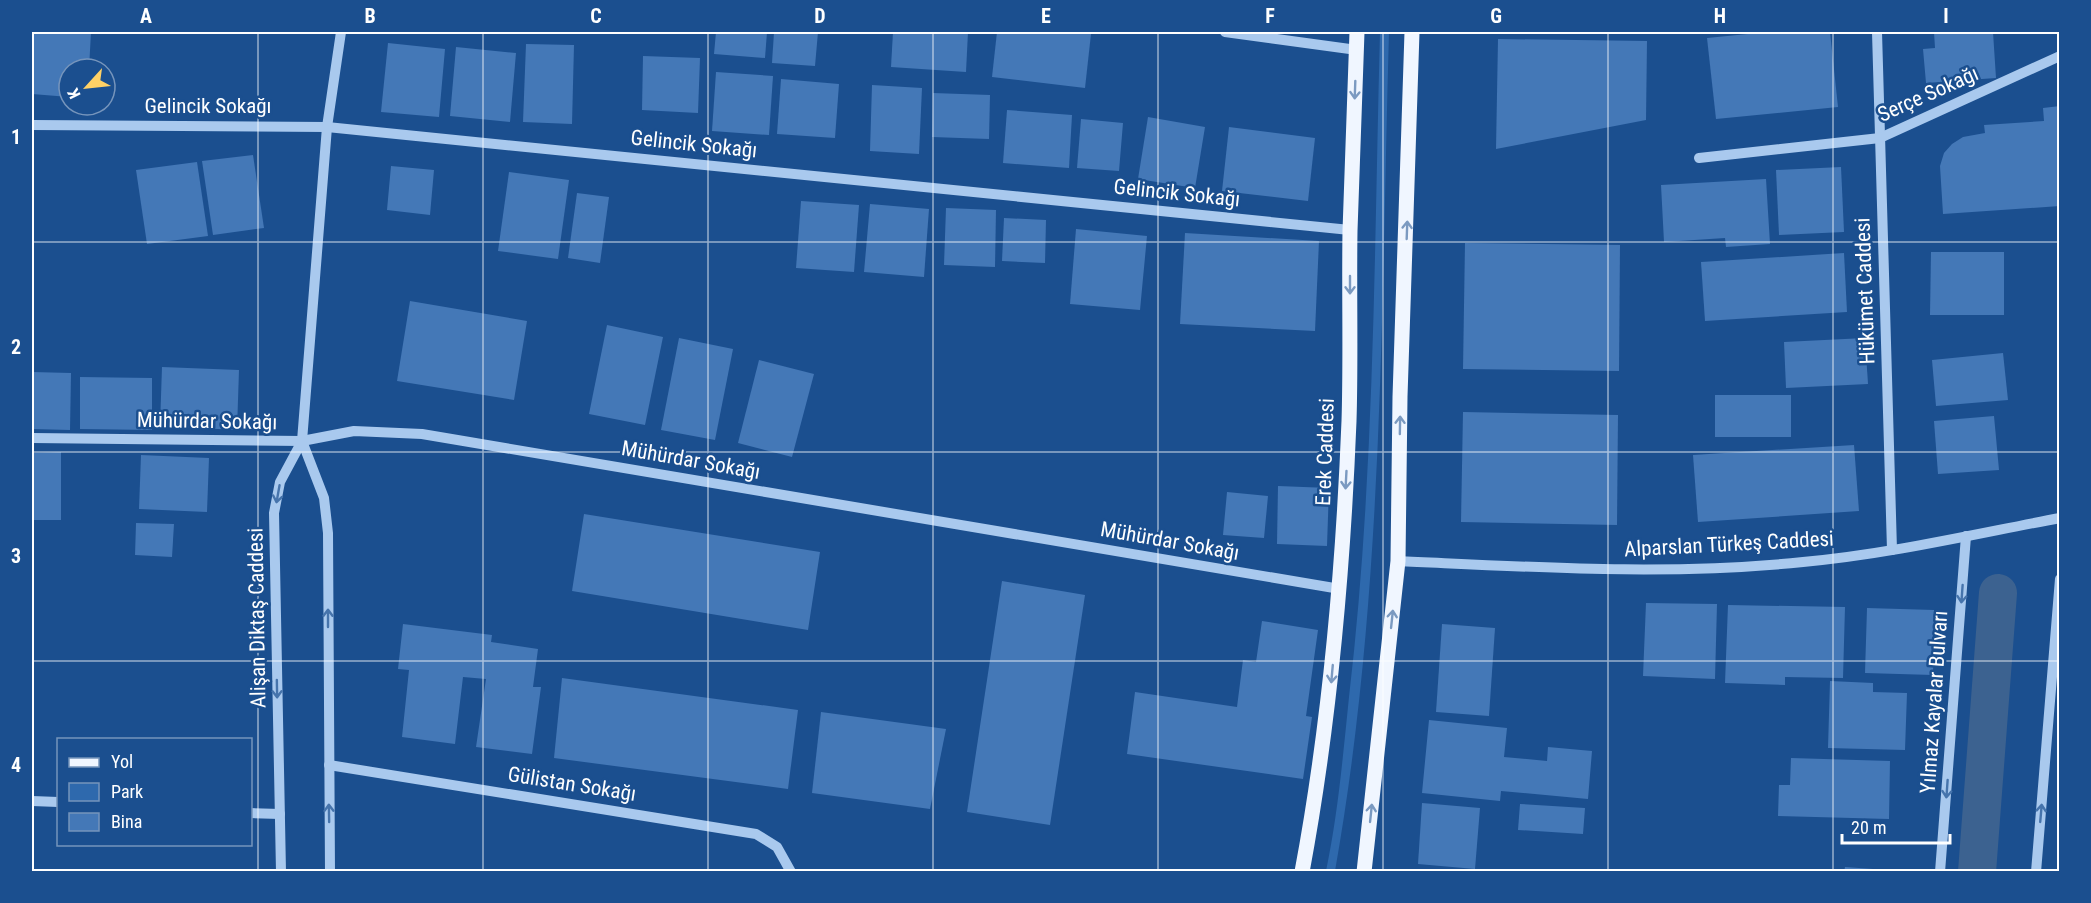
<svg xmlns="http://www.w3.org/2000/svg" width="2091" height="903" viewBox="0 0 2091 903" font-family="'Roboto Condensed',sans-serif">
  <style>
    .green { fill: #2e69ad }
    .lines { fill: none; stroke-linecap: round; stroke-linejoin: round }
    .canal { stroke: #3c6290; stroke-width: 38 }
    .building { fill: #4478b7 }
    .minor { stroke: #a9c9ee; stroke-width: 10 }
    .major { stroke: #f0f6ff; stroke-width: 15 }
    .oneway { stroke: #7b9ac1 }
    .oneway2 { stroke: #4674ac }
    .grid { fill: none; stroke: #fff; stroke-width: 1.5; stroke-opacity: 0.55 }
    .labels { text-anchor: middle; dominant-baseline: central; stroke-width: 5; stroke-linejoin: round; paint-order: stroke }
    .street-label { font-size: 21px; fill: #fff; stroke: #1b4f8f }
    .neatline { fill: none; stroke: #fff; stroke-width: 2 }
    .grid-label { font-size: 20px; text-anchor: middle; font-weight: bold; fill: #fff }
  </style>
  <rect width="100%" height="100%" fill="#1b4f8f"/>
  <!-- green -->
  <path class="green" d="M1380,32h9c-8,279 -5,563 -54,839h-9c12,-57 17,-116 23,-174 26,-221 25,-444 31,-665z"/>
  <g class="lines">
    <!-- canal -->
    <path class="canal" d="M1977,872l21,-279"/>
  </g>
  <!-- building -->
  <g class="building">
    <path d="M32,32h59l-2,37h-20v28l-37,-3z"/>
    <path d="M716,32h51l-2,26 -51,-4z"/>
    <path d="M774,32h44l-3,34 -43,-3z"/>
    <path d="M893,32h75l-2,40 -75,-5z"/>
    <path d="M997,32l94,2 -6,54 -93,-11z"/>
    <path d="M1768,32h62l8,75 -122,12 -9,-81z"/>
    <path d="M1934,32h59l3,46 -70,5 -3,-34 12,-1z"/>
    <path d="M1498,39l149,2 -1,79 -150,29z"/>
    <path d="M388,43l57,6 -6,68 -58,-5z"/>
    <path d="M526,44l48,1 -2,79 -49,-2z"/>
    <path d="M456,47l60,6 -6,69 -60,-6z"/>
    <path d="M643,56l57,2 -2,55 -56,-3z"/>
    <path d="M716,72l57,4 -4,59 -57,-4z"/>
    <path d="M781,79l58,5 -4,54 -58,-4z"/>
    <path d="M872,85l50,3 -3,66 -49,-3z"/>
    <path d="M933,93l57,2 -1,44 -57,-2z"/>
    <path d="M2060,106v100l-117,8 -3,-48 4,-13 8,-9 11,-7 22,-4 -1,-8 60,-4 -1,-13z"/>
    <path d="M1007,110l65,5 -3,53 -66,-5z"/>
    <path d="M1148,117l57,10 -10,61 -57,-9z"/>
    <path d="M1081,119l42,4 -4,48 -42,-3z"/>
    <path d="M1229,127l86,11 -7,63 -86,-10z"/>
    <path d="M253,155l11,73 -51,7 -11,-74z"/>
    <path d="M197,162l11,74 -61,8 -11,-74z"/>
    <path d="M391,166l43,4 -4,45 -43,-5z"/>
    <path d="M1841,167l3,65 -65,3 -3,-65z"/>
    <path d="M509,172l60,8 -11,79 -60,-8z"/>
    <path d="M1766,179l4,65 -44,3 -1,-9 -61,4 -3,-57z"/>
    <path d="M577,193l32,4 -9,66 -32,-5z"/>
    <path d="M801,201l58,4 -5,67 -58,-4z"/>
    <path d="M870,204l59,5 -5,68 -60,-5z"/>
    <path d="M946,208l50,2 -1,57 -51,-2z"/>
    <path d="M1004,218l42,2 -1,43 -43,-2z"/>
    <path d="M1076,229l71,7 -7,74 -70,-6z"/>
    <path d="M1185,233l134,8 -4,90 -135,-7z"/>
    <path d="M1465,243l155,2 -1,126 -156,-2z"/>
    <path d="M1931,252h73v63h-74z"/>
    <path d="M1844,253l3,59 -142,9 -4,-59z"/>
    <path d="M410,301l117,20 -13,79 -117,-19z"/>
    <path d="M607,325l56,12 -18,88 -56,-11z"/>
    <path d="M679,338l54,11 -18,91 -54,-10z"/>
    <path d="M1865,338l3,46 -82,4 -2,-46z"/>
    <path d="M2003,353l5,47 -72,6 -4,-46z"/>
    <path d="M759,360l55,14 -22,83 -54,-14z"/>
    <path d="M162,367l77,3 -2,60 -77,-4z"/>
    <path d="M32,372l39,1 -1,57 -38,-1z"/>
    <path d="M80,377l72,1v52l-72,-1z"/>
    <rect x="1715" y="395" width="76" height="42"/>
    <path d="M1463,412l155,3 -1,110 -156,-3z"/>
    <path d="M1994,416l5,54 -61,4 -4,-53z"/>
    <path d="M1854,445l5,66 -161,11 -5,-67z"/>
    <path d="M61,452v68h-29v-67z"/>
    <path d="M141,455l68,3 -2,54 -68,-3z"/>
    <path d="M1278,486l51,2 -2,58 -50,-2z"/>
    <path d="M1227,492l41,4 -4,42 -41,-3z"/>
    <path d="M584,514l236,38 -12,78 -236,-39z"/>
    <path d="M136,523l38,1 -2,33 -37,-2z"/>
    <path d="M1002,581l83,14 -35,230 -83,-13z"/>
    <path d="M1646,603l71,1 -2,75 -72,-3z"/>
    <path d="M1728,605l117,2 -2,71 -58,-1v8l-60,-2z"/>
    <path d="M1867,608l67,2 -1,65 -68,-2z"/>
    <path d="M1262,621l56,9 -12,86 6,1 -9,62 -176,-25 8,-62 102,15 6,-47 13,2z"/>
    <path d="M403,624l89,11 -1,7 47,7 -5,38h8l-9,67 -56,-7 10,-68 -23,-2 -8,67 -53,-7 7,-67 -11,-1z"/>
    <path d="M1442,624l53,4 -6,88 -53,-4z"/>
    <path d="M562,678l236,32 -10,79 -234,-31z"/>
    <path d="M1830,681l43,2v9l34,1 -2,57 -77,-2z"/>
    <path d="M821,712l125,17 -16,80 -118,-16z"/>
    <path d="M1429,720l78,8 -3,29 43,4 1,-14 44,4 -4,48 -87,-8 -1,10 -78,-8z"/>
    <path d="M1791,758l99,3 -1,58 -111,-3 1,-31h11z"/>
    <path d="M1422,803l58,5 -5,61 -57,-5z"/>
    <path d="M1520,804l65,4 -2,26 -65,-4z"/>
    <path d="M1845,867l42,3v2h-43z"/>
  </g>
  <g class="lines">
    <!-- minor -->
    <g class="minor">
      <path d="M1225,32l132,18"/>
      <path d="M1877,32l15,518"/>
      <path d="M32,125l295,2 1023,103"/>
      <path d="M1699,158l181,-20 180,-82"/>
      <path d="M32,438l270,3 52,-10 68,3 918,155"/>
      <path d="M302,441l22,57 4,35 2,339"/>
      <path d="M1398,561c135,6 270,15 405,1 87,-8 172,-28 257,-44"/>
      <path d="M329,765l427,69 21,13 14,25"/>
      <path d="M32,801l26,1"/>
      <path d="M250,813l30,1"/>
      <path d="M281,872l-7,-359 6,-31 22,-41 25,-314 14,-95"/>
      <path d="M1940,872l26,-336"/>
      <path d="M2036,872l24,-293"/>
    </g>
    <!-- major -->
    <g class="major">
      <path d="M1302,872c28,-150 41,-299 47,-451 2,-63 0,-127 1,-190 2,-67 5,-133 7,-199"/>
      <path d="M1364,872l34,-311 2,-164 12,-365"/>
    </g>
  </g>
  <!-- one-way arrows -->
  <defs><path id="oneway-shaft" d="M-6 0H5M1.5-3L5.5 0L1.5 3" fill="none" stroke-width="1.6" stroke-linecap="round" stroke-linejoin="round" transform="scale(1.5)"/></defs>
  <g class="oneway">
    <use href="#oneway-shaft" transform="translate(1355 90) rotate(92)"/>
    <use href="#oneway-shaft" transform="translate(1407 230) rotate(-88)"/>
    <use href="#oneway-shaft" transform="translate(1350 285) rotate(90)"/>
    <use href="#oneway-shaft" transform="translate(1400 425) rotate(-89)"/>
    <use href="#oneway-shaft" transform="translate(1346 480) rotate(93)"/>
    <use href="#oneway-shaft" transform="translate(1392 619) rotate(-84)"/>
    <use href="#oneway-shaft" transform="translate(1332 674) rotate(95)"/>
    <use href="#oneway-shaft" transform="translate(1371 813) rotate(-84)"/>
  </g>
  <g class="oneway2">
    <use href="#oneway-shaft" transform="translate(278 494) rotate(100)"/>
    <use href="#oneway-shaft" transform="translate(1962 594) rotate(94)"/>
    <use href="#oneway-shaft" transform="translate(328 618) rotate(-90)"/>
    <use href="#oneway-shaft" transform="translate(277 689) rotate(89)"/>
    <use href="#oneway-shaft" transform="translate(1947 789) rotate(94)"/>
    <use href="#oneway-shaft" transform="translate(329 813) rotate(-91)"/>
    <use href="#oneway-shaft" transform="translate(2041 813) rotate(-85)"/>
  </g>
  <!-- grid -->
  <path class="grid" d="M258,32v840M483,32v840M708,32v840M933,32v840M1158,32v840M1383,32v840M1608,32v840M1833,32v840M32,242h2028M32,452h2028M32,661h2028"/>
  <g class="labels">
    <!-- street labels -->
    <g class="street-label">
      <text transform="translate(1928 94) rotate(-24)">Serçe Sokağı</text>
      <text x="208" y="106">Gelincik Sokağı</text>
      <text transform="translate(694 144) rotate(6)">Gelincik Sokağı</text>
      <text transform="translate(1177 193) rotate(6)">Gelincik Sokağı</text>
      <text transform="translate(1865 291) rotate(-92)">Hükümet Caddesi</text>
      <text transform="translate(207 421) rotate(1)">Mühürdar Sokağı</text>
      <text transform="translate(1325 452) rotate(-88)">Erek Caddesi</text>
      <text transform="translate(691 460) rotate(10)">Mühürdar Sokağı</text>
      <text transform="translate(1170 541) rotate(10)">Mühürdar Sokağı</text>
      <text transform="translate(1729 544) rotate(-3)">Alparslan Türkeş Caddesi</text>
      <text transform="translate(257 618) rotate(-91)">Alişan Diktaş Caddesi</text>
      <text transform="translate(1934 702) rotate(-86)">Yılmaz Kayalar Bulvarı</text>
      <text transform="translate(572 784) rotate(9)">Gülistan Sokağı</text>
    </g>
  </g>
  <!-- border -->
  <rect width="2091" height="903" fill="none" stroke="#1b4f8f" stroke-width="66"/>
  <!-- legend -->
  <rect x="57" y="738" width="195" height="108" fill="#1b4f8f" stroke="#7695bc" stroke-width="1.5"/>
  <rect x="69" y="758" width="30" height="9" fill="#f0f6ff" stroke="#7695bc" stroke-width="1.5"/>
  <text x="111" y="768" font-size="18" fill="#ffffff">Yol</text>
  <rect x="69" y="783" width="30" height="18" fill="#2e69ad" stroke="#7695bc" stroke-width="1.5"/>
  <text x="111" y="798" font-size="18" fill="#ffffff">Park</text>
  <rect x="69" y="813" width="30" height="18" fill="#4478b7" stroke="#7695bc" stroke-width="1.5"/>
  <text x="111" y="828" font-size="18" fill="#ffffff">Bina</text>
  <!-- north arrow -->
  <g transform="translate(87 87) rotate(243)"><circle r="28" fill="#1b4f8f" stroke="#7695bc" stroke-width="1.5"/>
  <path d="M0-4.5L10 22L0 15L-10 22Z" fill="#ffd166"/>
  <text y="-9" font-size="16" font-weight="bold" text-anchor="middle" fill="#ffffff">K</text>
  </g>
  <!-- scale -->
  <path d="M1842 834v9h108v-9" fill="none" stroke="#ffffff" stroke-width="3"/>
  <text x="1851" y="834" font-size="18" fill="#ffffff" stroke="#1b4f8f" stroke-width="4.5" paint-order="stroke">20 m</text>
  <rect x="33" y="33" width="2025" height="837" class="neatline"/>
  <g class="grid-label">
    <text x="146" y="23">A</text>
    <text x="370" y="23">B</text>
    <text x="596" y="23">C</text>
    <text x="820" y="23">D</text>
    <text x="1046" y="23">E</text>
    <text x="1270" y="23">F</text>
    <text x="1496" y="23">G</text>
    <text x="1720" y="23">H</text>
    <text x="1946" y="23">I</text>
    <text x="16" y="144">1</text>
    <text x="16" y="354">2</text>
    <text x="16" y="563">3</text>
    <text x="16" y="772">4</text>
  </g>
</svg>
